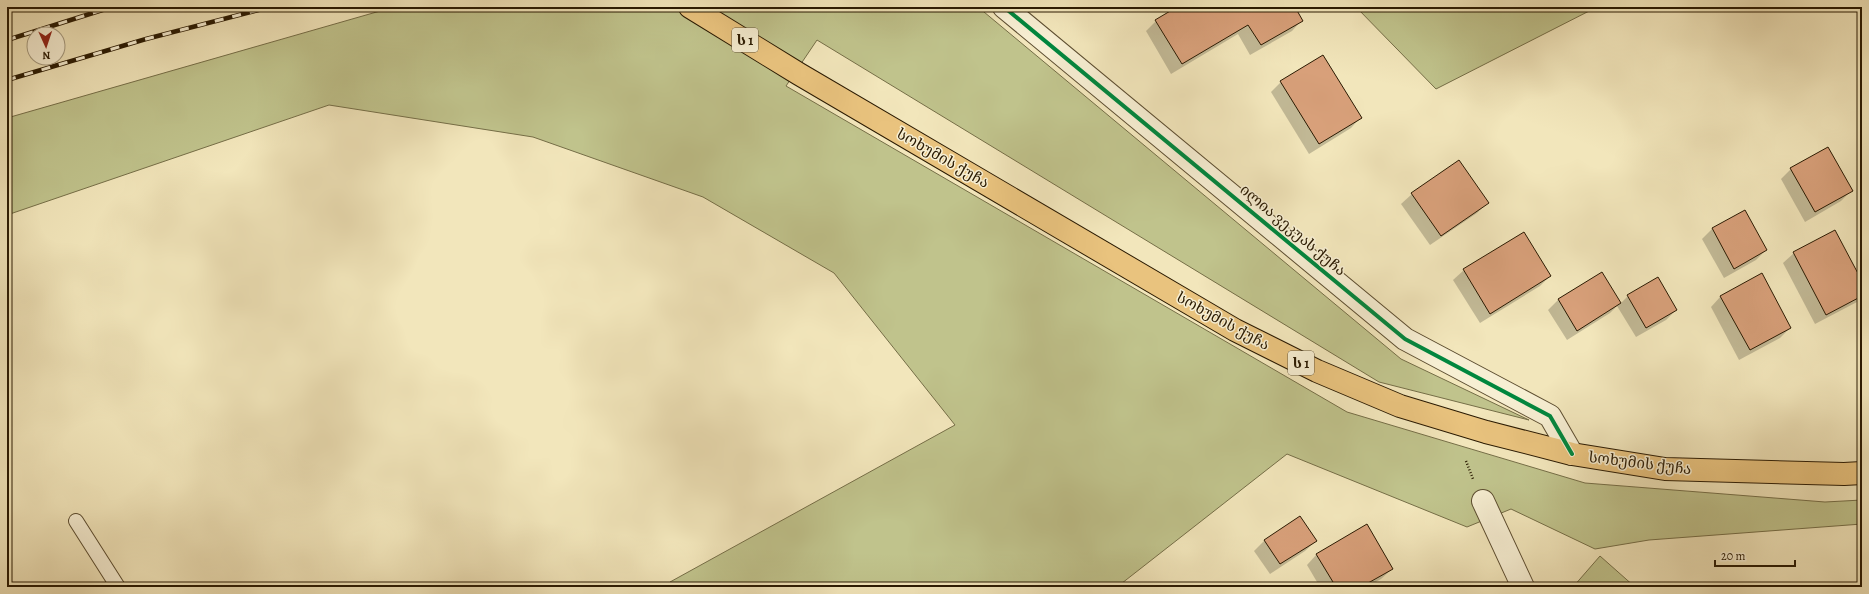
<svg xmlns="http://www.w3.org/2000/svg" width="1869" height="594" viewBox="0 0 1869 594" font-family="Alegreya,'Noto Serif Georgian',serif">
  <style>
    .green { fill: #c0c38c; stroke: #756e47 }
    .shadow { fill: #0003 }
    .building { fill: #d8a07a; stroke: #2a1a02 }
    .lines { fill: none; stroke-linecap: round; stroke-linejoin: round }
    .service-casing { stroke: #5c4d30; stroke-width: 16 }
    .minor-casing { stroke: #5c4d30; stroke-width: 24 }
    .trunk-casing { stroke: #2a1a02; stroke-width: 24 }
    .path { stroke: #2a1a02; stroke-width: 2.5; stroke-dasharray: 1 2; stroke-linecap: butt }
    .service { stroke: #f7efd3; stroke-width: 14 }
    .minor { stroke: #f7efd3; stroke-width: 22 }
    .trunk { stroke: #e9c37e; stroke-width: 22 }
    .rail-casing { stroke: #2a1a02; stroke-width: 4.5 }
    .rail { stroke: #f7efd3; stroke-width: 3; stroke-dasharray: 9; stroke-linecap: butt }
    .cycleway-casing { stroke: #f7efd3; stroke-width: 6 }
    .cycleway { stroke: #00873e; stroke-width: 4 }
    .labels { text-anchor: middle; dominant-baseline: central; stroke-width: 3; stroke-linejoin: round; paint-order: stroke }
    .shield { fill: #f7efd3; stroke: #685a41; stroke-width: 1 }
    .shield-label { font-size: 14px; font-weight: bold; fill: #2a1a02 }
    .street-label { font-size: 15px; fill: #2a1a02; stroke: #f7efd3 }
  </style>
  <rect width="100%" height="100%" fill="#f2e6bb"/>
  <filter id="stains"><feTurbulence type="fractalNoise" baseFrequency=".005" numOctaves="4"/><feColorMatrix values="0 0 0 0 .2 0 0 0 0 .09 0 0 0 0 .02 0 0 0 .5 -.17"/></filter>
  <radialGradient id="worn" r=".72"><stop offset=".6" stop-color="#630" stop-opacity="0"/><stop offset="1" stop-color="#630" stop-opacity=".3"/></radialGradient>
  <!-- green -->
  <g class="green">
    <path d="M394,7h584l423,352 128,61 -150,-38 -562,-342 -31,46 561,326 238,71 240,19 37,-2v24l-213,16 -54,9 -84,-40 -44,18 -180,-73 -170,133h-443l-4,-5 285,-157 -121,-152 -131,-76 -170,-60 -204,-32 -322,110v-97z"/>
    <path d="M1356,7h241l-161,82z"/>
    <path d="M1600,556l35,31h-62z"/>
  </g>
  <!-- shadow -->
  <g class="shadow">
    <path d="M1179,7h115l8,13 -10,11 -42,24 -12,-21 -67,40 -25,-43 10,-10z"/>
    <path d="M1281,82l80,35 -10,11 -42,26 -38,-62z"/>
    <path d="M1791,169l60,22 -10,10 -36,21 -24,-43z"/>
    <path d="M1412,194l75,9 -10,10 -47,32 -29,-41z"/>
    <path d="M1744,212l22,38 -10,10 -32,18 -22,-39 10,-10z"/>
    <path d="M1523,233l27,43 -10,10 -60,37 -27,-43 11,-10z"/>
    <path d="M1794,253l68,30v14l-5,5 -42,22 -32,-61z"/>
    <path d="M1601,273l19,31 8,-8 48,14 -10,10 -30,17 -19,-31 -7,7 -43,27 -19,-30 10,-10z"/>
    <path d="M1721,296l69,32 -10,10 -41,22 -28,-53z"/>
    <path d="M1300,517l16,24 -11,10 -35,23 -16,-23 10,-10z"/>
    <path d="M1317,554l75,15 -11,10 -14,8h-47l-13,-22z"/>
  </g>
  <!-- building -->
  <g class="building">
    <path d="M1177,7h118l8,14 -42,24 -13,-20 -66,39 -27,-44z"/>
    <path d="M1323,55l39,63 -43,26 -39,-63z"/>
    <path d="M1828,147l25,44 -38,21 -25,-44z"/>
    <path d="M1459,160l30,43 -48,33 -30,-43z"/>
    <path d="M1745,210l22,40 -33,19 -22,-41z"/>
    <path d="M1835,230l27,51v15l-36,19 -33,-63z"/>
    <path d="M1524,232l27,44 -61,38 -27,-45z"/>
    <path d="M1602,272l19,31 -44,28 -19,-32z"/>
    <path d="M1762,273l29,55 -41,22 -30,-54z"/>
    <path d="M1658,277l19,33 -31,18 -19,-33z"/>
    <path d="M1300,516l17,25 -37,23 -16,-24z"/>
    <path d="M1367,524l26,45 -32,18h-25l-20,-33z"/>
  </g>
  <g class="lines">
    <defs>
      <path id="service" d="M76,521l42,66"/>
      <g id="minor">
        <path d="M1004,7l401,332 145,77 22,38"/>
        <path d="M1483,501l40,86"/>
      </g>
      <path id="trunk" d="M690,7l109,67 436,256 82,41 83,35 86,26 86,22 93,15 179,5 18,-1"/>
    </defs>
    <!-- service casing -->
    <use href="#service" class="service-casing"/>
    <!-- minor casing -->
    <use href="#minor" class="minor-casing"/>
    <!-- trunk casing -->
    <use href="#trunk" class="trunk-casing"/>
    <!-- path -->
    <path class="path" d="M1466,461l7,18"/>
    <!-- service -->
    <use href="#service" class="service"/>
    <!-- minor -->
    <use href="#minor" class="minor"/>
    <!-- trunk -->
    <use href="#trunk" class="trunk"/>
    <defs>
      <g id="rail">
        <path d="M7,40l105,-33"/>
        <path d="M7,80l139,-41 124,-32"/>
      </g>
    </defs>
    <!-- rail casing -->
    <use href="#rail" class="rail-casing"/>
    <!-- rail -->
    <use href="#rail" class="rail"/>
    <defs>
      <path id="cycleway" d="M1004,7l401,332 145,77 22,38"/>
    </defs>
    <!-- cycleway casing -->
    <use href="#cycleway" class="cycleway-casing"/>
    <!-- cycleway -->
    <use href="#cycleway" class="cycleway"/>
  </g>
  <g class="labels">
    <!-- shield labels -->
    <g class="shield">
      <rect x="732" y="28" width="26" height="24" rx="3"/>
      <rect x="1288" y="351" width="26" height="24" rx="3"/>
    </g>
    <g class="shield-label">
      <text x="745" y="40">ს 1</text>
      <text x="1301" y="363">ს 1</text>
    </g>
    <!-- street labels -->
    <g class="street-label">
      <text transform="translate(943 158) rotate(30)">სოხუმის ქუჩა</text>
      <text transform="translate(1293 230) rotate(40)">ილია ვეკუას ქუჩა</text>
      <text transform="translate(1223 321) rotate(29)">სოხუმის ქუჩა</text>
      <text transform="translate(1640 463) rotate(7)">სოხუმის ქუჩა</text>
    </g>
  </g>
  <!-- margin -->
  <rect width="1869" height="594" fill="none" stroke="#f2e6bb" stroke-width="24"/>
  <rect x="8" y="8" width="1853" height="578" fill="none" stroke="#2a1a02" stroke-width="2"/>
  <rect x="12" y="12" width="1845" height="570" fill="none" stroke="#2a1a02"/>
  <!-- north arrow -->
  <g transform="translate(46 46) rotate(177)"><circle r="19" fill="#f7efd3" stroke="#a59a7f"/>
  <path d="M0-3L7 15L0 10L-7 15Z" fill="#8f2418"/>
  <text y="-6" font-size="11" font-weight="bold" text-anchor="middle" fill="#2a1a02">N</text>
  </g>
  <!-- scale -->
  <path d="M1715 560v6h80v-6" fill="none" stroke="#2a1a02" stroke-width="2"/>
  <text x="1721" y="560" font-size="12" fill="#2a1a02" stroke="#f7efd3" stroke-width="3" paint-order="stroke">20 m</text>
  <rect width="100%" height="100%" filter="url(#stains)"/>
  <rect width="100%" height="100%" fill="url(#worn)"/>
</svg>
